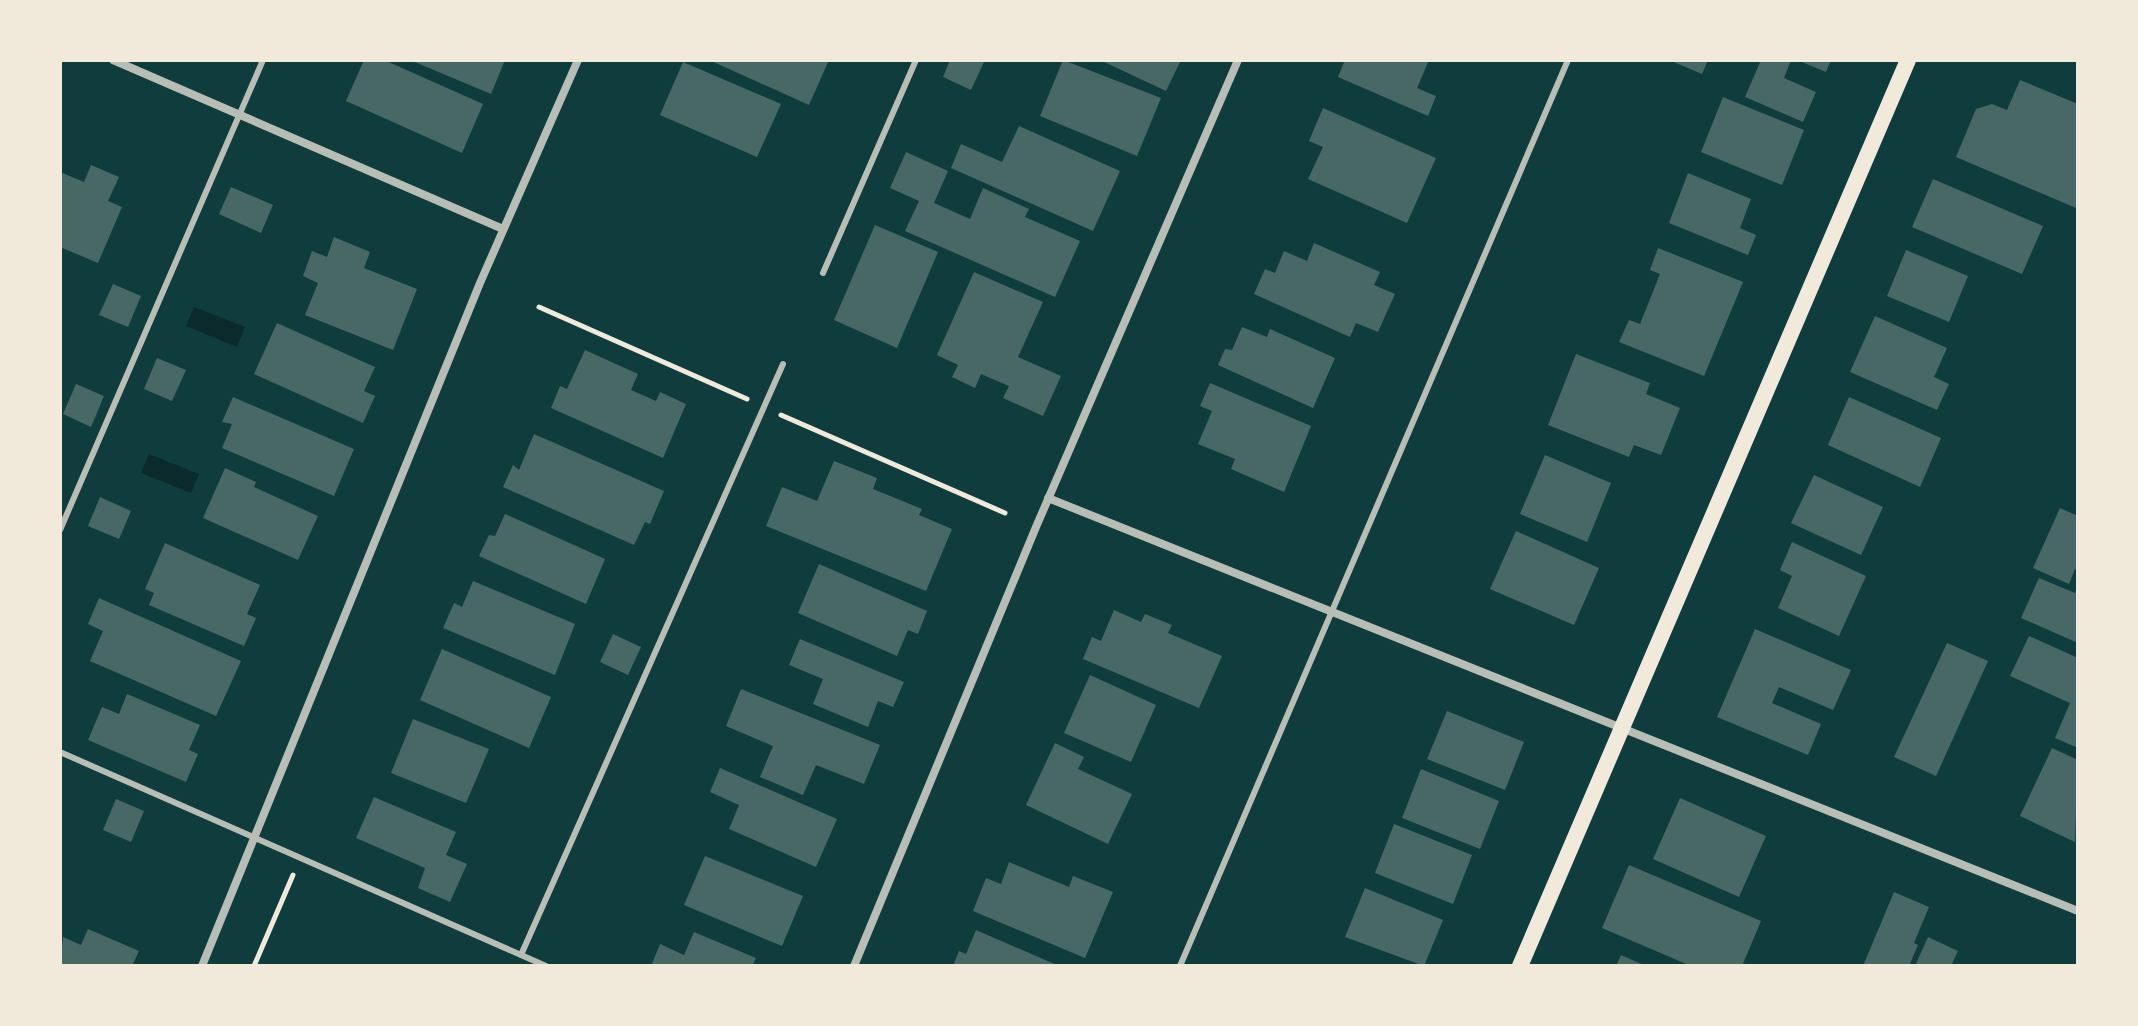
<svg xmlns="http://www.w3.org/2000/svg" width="2138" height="1026" viewBox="0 0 2138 1026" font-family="'DejaVu Sans',sans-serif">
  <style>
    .water { fill: #0a2a2b }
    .building { fill: #486865 }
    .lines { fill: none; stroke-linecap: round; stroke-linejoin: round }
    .path { stroke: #f1e9da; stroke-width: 5 }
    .service { stroke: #b8beb3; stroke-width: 6 }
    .minor { stroke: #b8beb3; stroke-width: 8 }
    .secondary { stroke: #f1e9da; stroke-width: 16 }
  </style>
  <rect width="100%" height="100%" fill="#0f3d3e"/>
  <!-- water -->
  <g class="water">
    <path d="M194,307l51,20 -8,20 -51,-21z"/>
    <path d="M149,454l50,20 -8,19 -50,-20z"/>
  </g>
  <!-- building -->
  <g class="building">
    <path d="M364,60h20l99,44 -21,49 -116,-52z"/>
    <path d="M410,60h95l-14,34z"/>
    <path d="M709,60h120l-20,45z"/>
    <path d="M950,60l34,2 -13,28 -28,-13z"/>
    <path d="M1063,60l98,38 -24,58 -97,-40z"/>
    <path d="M1100,60h81l-15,31z"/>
    <path d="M1345,60h84l-12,28 19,8 -8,20 -90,-39z"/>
    <path d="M1669,60h39l-6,14z"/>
    <path d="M1761,60h30l-7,18 32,14 -13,30 -58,-25z"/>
    <path d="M1797,60h34l-5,12z"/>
    <path d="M683,62l98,42 -24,53 -97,-42z"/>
    <path d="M2020,80l58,24 -2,104 -120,-51 20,-48 16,-5 15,6z"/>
    <path d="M1723,97l81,33 -22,55 -81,-33z"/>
    <path d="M1323,108l113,50 -29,65 -99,-44 15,-32 -14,-6z"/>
    <path d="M1019,126l101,45 -27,60 -142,-63 10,-24 41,18z"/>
    <path d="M906,152l42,19 -14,32 36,16 13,-31 46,21 -4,8 55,24 -25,56 -150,-66 14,-30 -29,-13z"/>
    <path d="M91,165l28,12 -11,24 14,6 -24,56 -38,-16v-75l24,10z"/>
    <path d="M1688,173l63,26 -11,29 16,7 -8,20 -79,-32z"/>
    <path d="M1933,179l110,47 -21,48 -110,-47z"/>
    <path d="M231,187l42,18 -12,28 -42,-19z"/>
    <path d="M875,225l63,27 -41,96 -63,-28z"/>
    <path d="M334,237l36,15 -6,16 53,21 -24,61 -88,-35 13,-32 -15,-7 9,-25 15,6z"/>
    <path d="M1314,243l66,29 -6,13 21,9 -17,38 -22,-9 -6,14 -96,-43 11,-25 10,4 9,-22 23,10z"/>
    <path d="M1658,248l85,34 -39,94 -85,-34 10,-22 11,4 20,-50 -10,-4z"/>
    <path d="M1906,250l62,26 -19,46 -62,-26z"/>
    <path d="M974,272l69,30 -25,55 43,19 -18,40 -40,-18 6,-12 -28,-12 -6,14 -23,-11 6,-12 -21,-10z"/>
    <path d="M113,284l28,12 -13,31 -29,-12z"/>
    <path d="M1875,316l72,32 -13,29 15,7 -12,26 -87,-38z"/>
    <path d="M277,323l98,44 -11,24 11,5 -12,27 -109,-49z"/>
    <path d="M1242,327l25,10 3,-8 65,29 -22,50 -95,-43 7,-16 7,1z"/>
    <path d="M585,350l53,24 -7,16 25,11 4,-9 26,12 -23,54 -112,-50 9,-22 7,3z"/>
    <path d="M1576,354l74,29 -4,11 34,14 -19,47 -27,-10 -5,12 -81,-32z"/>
    <path d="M157,358l29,12 -14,31 -28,-12z"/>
    <path d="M1210,383l101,43 -27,66 -53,-23 4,-10 -37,-15 14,-33 -12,-5z"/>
    <path d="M76,384l28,12 -13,31 -28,-13z"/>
    <path d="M233,397l121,52 -20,47 -112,-48 10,-24 -10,-2z"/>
    <path d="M1849,397l92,41 -21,49 -92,-42z"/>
    <path d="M534,434l130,57 -14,33 -5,-2 -11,23 -131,-58 10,-22 6,5z"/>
    <path d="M1545,455l66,28 -24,59 -67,-28z"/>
    <path d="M834,461l43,17 -4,11 49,20 -3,6 33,14 -26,62 -160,-65 16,-39 35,14z"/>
    <path d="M225,468l31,14 -2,5 64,29 -20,44 -95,-42z"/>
    <path d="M1814,475l69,32 -22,48 -70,-32z"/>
    <path d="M100,497l31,14 -12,28 -31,-13z"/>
    <path d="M2060,508l18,8v54l-3,-1 -6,15 -36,-16z"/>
    <path d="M505,514l100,45 -19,45 -107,-48 10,-21 6,1z"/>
    <path d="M1516,531l83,37 -25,57 -84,-36z"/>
    <path d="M1792,542l74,34 -27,60 -61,-28 14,-32 -12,-6z"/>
    <path d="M165,543l95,42 -13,29 9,4 -12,28 -95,-41 5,-12 -9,-4z"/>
    <path d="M819,564l108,47 -9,23 -10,-4 -11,26 -99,-43z"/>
    <path d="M2039,578l36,15 3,-8v58l-57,-25z"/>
    <path d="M473,581l102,43 -20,51 -112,-47 11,-25 8,4z"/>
    <path d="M99,598l142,63 -25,55 -126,-55 13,-30 -15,-7z"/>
    <path d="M1114,610l27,12 4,-8 27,11 -4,8 54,23 -23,52 -116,-49 9,-22 9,4z"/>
    <path d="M1755,629l96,41 -18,40 -54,-23 -7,16 49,21 -13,31 -91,-38z"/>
    <path d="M613,634l28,13 -13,28 -28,-13z"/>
    <path d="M2029,636l49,22v90l-23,-10 15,-35 -60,-27z"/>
    <path d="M800,639l104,43 -11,25 -15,-6 -10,26 -55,-23 10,-25 -34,-14z"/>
    <path d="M1947,643l41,18 -52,115 -42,-19z"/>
    <path d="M442,649l109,48 -22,51 -109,-48z"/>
    <path d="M1090,675l66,30 -25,57 -67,-29z"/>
    <path d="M741,689l139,56 -16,39 -48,-19 -13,30 -43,-18 13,-31 -47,-20z"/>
    <path d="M127,694l73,31 -11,25 9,4 -12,28 -98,-42 14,-33 17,7z"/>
    <path d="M1447,711l77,31 -19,48 -78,-31z"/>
    <path d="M413,719l76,30 -23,54 -75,-30z"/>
    <path d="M1055,743l29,14 -6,12 54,25 -24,50 -82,-39z"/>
    <path d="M2052,748l26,12 -3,82 -55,-26z"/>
    <path d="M720,768l117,51 -21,48 -87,-38 10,-24 -29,-13z"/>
    <path d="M1421,769l78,32 -19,48 -78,-31z"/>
    <path d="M374,797l82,35 -10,23 21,9 -17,38 -32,-14 7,-20 -69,-30z"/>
    <path d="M1680,798l86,38 -27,61 -86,-38z"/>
    <path d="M116,799l28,12 -13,31 -28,-12z"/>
    <path d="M1394,824l78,31 -19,49 -78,-31z"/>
    <path d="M705,856l98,40 -21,50 -98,-41z"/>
    <path d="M1009,862l60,25 4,-11 40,16 -28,66 -112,-47 13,-33 15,6z"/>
    <path d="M1629,865l132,56 -19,45h-51l-89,-38z"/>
    <path d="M1365,888l78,32 -19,46 -79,-29z"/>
    <path d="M1894,892l35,15 -15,36 4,2 -9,21h-46z"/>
    <path d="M88,929l51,22 -7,15h-72l3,-29 18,8z"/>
    <path d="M976,930l83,36h-106l6,-15 7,3z"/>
    <path d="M694,932l62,26 -4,8h-101l9,-22 24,11z"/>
    <path d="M1928,937l30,14 -7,15h-36z"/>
    <path d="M1621,955l25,11h-30z"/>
  </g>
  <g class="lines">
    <!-- path -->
    <g class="path">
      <path d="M539,307l208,92"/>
      <path d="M781,415l224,98"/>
      <path d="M254,966l39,-91"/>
    </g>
    <!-- service -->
    <g class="service">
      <path d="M823,273l93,-213"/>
      <path d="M60,530l203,-470"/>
      <path d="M60,752l486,214"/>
      <path d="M521,955l262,-591"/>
      <path d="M1180,966l388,-906"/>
    </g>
    <!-- minor -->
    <g class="minor">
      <path d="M113,60l390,169"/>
      <path d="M1048,498l1030,413"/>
      <path d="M202,966l278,-683 98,-223"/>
      <path d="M854,966l182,-439 202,-467"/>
    </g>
    <!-- secondary -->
    <path class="secondary" d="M1520,966l388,-906"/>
  </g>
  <!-- border -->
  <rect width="2138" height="1026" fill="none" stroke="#f1e9da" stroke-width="124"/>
</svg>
